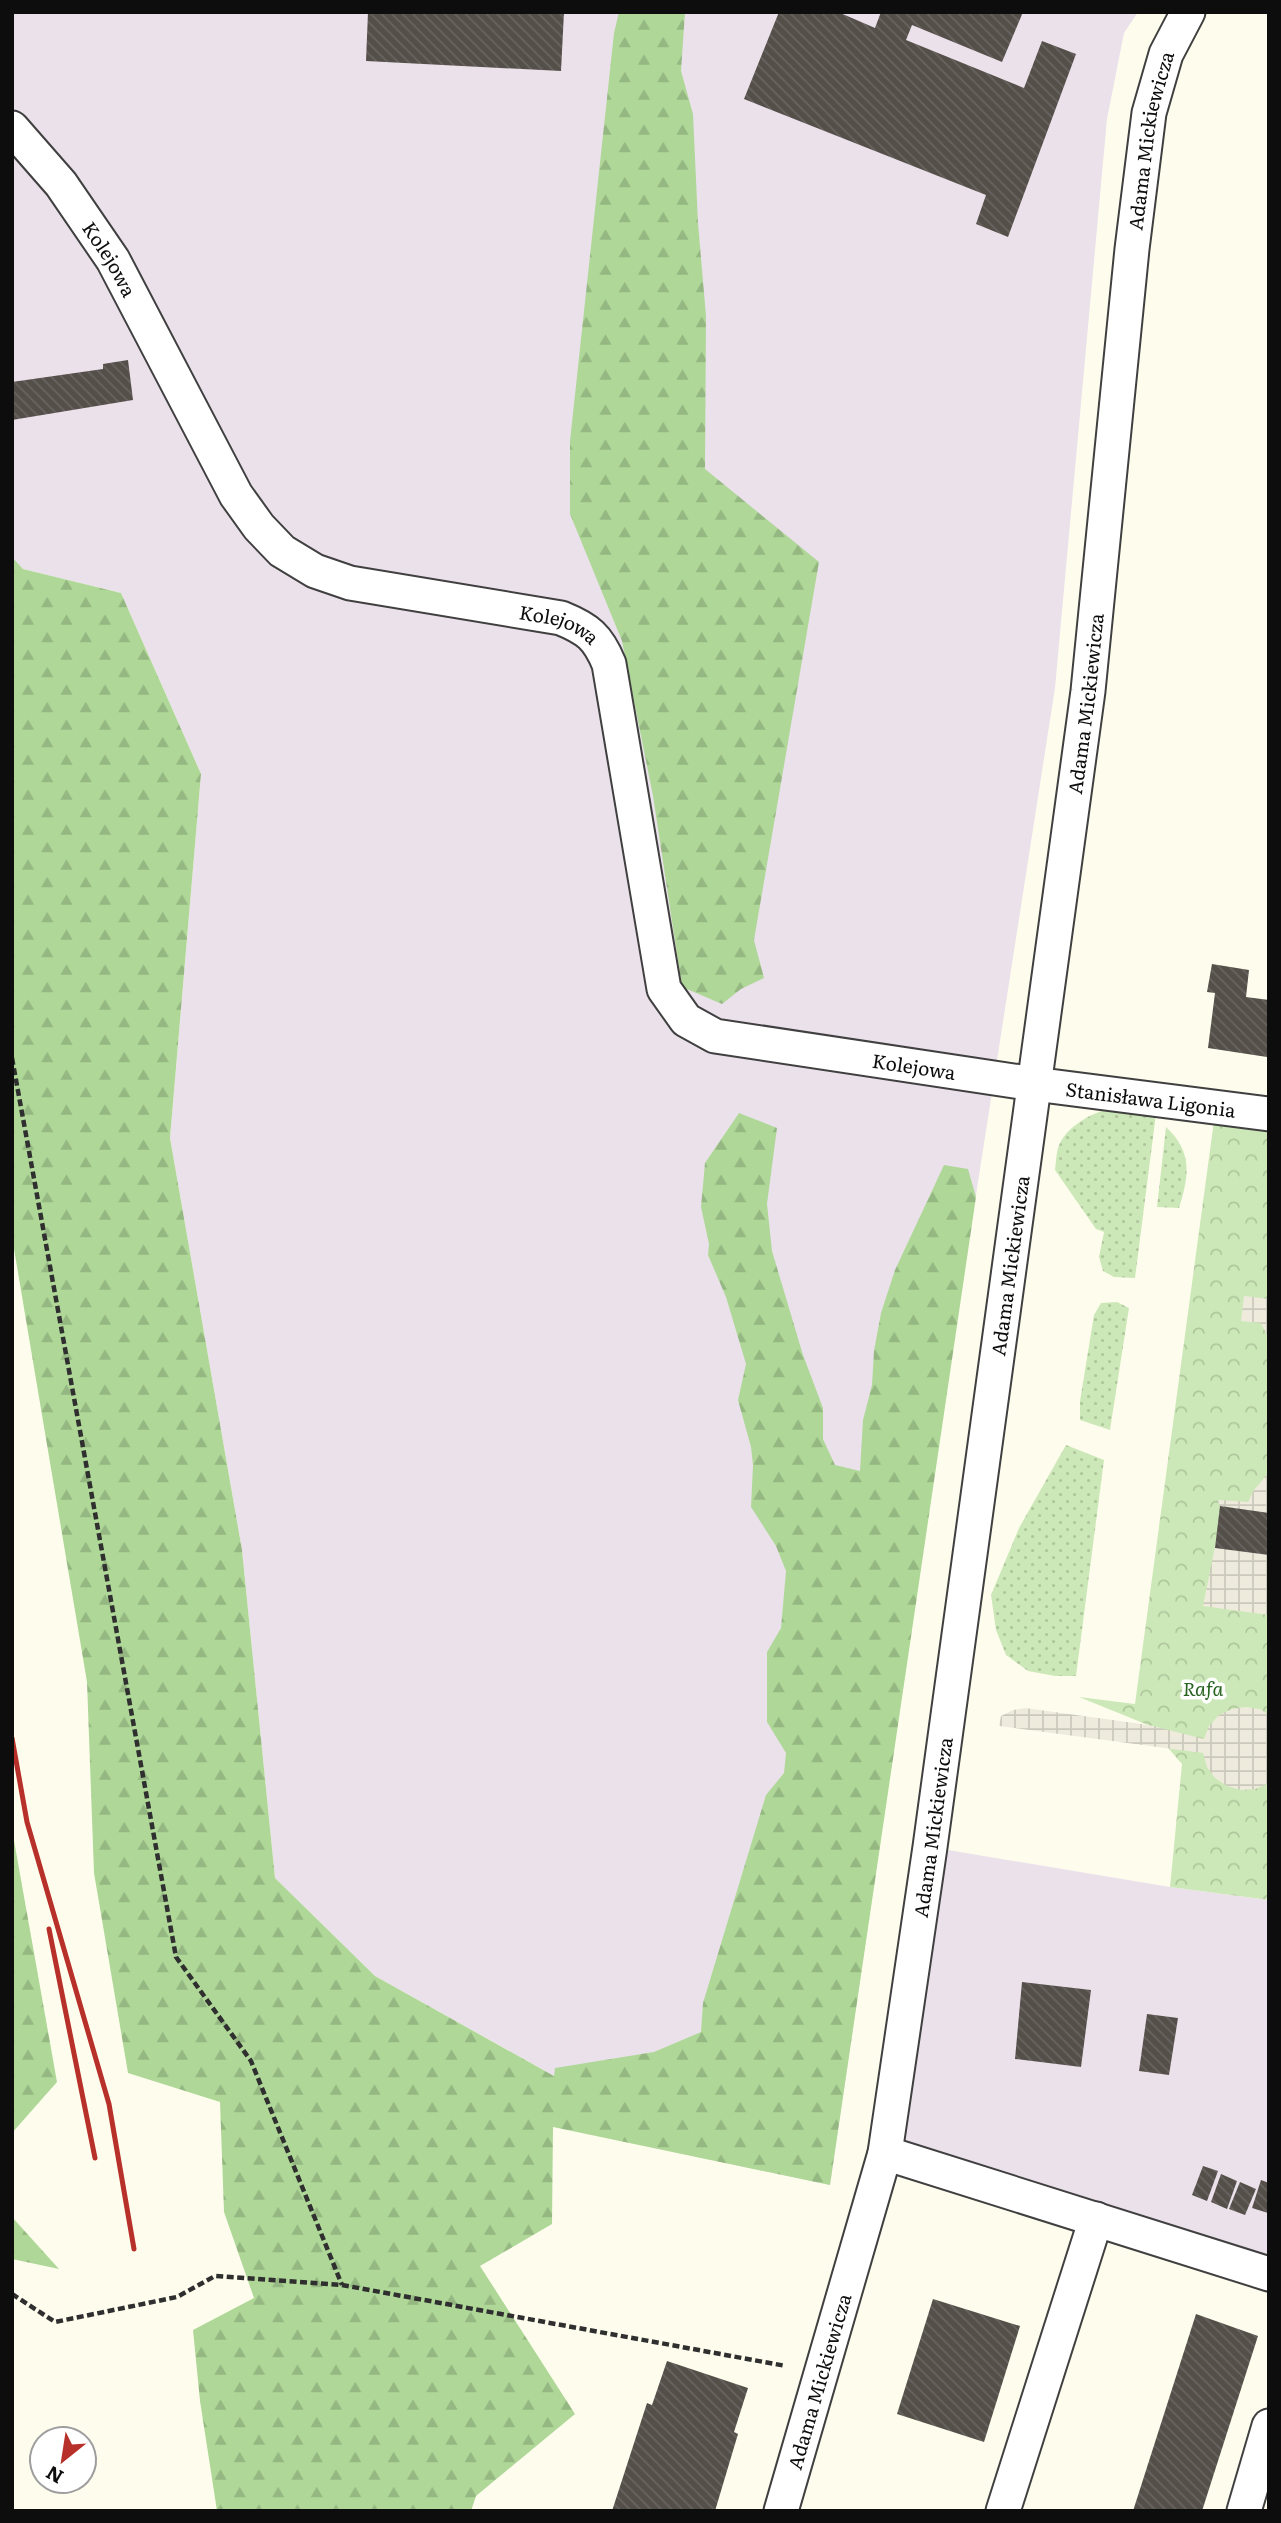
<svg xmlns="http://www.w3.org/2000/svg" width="1281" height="2523" viewBox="0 0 1281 2523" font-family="Literata,serif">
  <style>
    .industrial { fill: #ebe1eb }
    .grass { fill: url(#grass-dots) }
    .forest { fill: url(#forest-firs) }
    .park { fill: url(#park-crowns) }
    .plaza { fill: url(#plaza-grid) }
    .building { fill: url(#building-back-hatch) }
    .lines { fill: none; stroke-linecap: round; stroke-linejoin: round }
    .minor-casing { stroke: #404040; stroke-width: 37 }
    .path { stroke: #2f2f2f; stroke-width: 4.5; stroke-dasharray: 7 3.5; stroke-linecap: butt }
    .minor { stroke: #fff; stroke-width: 33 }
    .rail { stroke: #b8302a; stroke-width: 5 }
    .labels { text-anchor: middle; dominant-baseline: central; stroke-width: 7; stroke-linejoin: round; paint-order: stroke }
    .street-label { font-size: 19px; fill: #0d0d0d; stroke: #fff }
    .park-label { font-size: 19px; font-style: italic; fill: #27621f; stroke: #fff }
  </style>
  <defs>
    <pattern id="grass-dots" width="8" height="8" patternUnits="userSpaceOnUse" patternTransform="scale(1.75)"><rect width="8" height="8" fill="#cde8b8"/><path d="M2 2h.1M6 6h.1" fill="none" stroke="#afc69d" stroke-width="1.8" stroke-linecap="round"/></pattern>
    <pattern id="forest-firs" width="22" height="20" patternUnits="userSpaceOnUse" patternTransform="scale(1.75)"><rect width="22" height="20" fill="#afd898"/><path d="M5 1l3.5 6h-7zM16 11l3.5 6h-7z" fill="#95b882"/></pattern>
    <pattern id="park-crowns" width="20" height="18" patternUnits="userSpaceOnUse" patternTransform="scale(1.75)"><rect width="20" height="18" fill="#cde8b8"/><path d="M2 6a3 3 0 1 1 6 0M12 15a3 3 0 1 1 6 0" fill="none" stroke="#afc69d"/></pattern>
    <pattern id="plaza-grid" width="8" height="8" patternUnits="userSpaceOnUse" patternTransform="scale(1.75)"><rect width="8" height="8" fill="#eeebdd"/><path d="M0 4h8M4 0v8" fill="none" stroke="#cbc8bc"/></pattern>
    <pattern id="building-back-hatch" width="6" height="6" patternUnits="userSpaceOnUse" patternTransform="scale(1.75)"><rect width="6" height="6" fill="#554f4a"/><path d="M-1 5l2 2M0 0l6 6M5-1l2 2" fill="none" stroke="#686460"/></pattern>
  </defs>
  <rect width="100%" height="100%" fill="#fefded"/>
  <!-- industrial -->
  <g class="industrial">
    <path d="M12,12h1126l-14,21 -17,86 -52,569 -98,629 -127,868 -277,-59 3,-49 -181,-101 -100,-98 -33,-328 -72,-412 31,-364 -80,-181 -98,-24 -11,-12z"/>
    <path d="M930,1847l240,40 99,13v374l-384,-121z"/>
  </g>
  <!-- grass -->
  <g class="grass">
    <path d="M1115,1107l41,7 -21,164 -21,-1 -11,-6 -4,-14 5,-25 -8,-3 -41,-59c1,-7 1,-15 3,-22 8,-23 36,-36 57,-41z"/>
    <path d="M1166,1127c27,25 23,49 13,81l-22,-1z"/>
    <path d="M1117,1302l12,6 -19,122 -30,-10v-19l14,-86 7,-12z"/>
    <path d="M1066,1445l38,15 -28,216h-21l-27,-5 -22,-16 -10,-25 -5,-35 28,-67z"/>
  </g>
  <!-- forest -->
  <g class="forest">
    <path d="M619,12h66l-4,59 12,43 5,109 8,93 -1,153 114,93 -65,378 10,38 -23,11 -19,15 -40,-17 -29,-191 -31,-155 -52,-127v-73l44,-408z"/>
    <path d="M12,557l11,12 98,24 80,181 -31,364 72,412 33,328 100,98 179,100 1,-8 99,-16 47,-20 2,-29 63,-208 18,-22 2,-20 -19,-31v-70l14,-24 5,-57 -10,-25 -25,-39 2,-42 -2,-18 -13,-47 8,-36 -20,-67 -18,-42 1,-11 -8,-37 4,-44 34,-50 38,15 -10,76 5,47 31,104 20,53v31l12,26 25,6 3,-51 9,-35 2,-34 7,-38 14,-43 49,-105 24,4 8,28 -146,988 -277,-58 -1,97 -72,42 95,148 -99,82 -5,15h-254l-17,-110 -7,-71 61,-32 -30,-86 -4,-110 -92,-29 -34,-200 -7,-191 -75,-445z"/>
    <path d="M12,1829l45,253 -45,51z"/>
    <path d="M12,2217l47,52 -47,-10z"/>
  </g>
  <!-- park -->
  <path class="park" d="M1216,1106l53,8v786l-99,-13 12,-123 -34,-39 -69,-28 56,7z"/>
  <!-- plaza -->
  <g class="plaza">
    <path d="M1244,1296l25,3v40l-8,-16 -20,-2z"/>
    <path d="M1269,1472v143l-66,-9 14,-69 3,-30 -2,-7 30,2 6,-12z"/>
    <path d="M1246,1707l14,2 9,6v68l-14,6 -14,1 -14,-4 -12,-8 -8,-11 -4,-14 -204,-27 2,-10 12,-6 12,-2 124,17 55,14 5,-13 10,-11 13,-6z"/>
  </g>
  <!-- building -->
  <g class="building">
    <path d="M368,12h196l-3,59 -195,-10z"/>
    <path d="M779,12h59l37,16 6,-16h142l-21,50 -90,-37 -6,15 118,48 18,-47 34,13 -68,183 -32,-13 10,-29 -242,-96z"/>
    <path d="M128,360l5,40 -121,20v-38l91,-13v-5z"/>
    <path d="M1212,964l37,6 -3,27 23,3 -2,57 -59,-9 7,-55 -8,-1z"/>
    <path d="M1220,1506l49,7v42l-54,-7z"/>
    <path d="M1022,1982l69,8 -10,77 -66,-8z"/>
    <path d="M1147,2014l31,4 -9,57 -30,-4z"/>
    <path d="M1203,2166l15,5 -11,30 -15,-6z"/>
    <path d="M1221,2174l16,7 -10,28 -16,-7z"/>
    <path d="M1261,2180l8,3 -1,30 -16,-5z"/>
    <path d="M1240,2182l16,7 -11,26 -16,-6z"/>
    <path d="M933,2299l87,27 -36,116 -87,-28z"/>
    <path d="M1196,2314l62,22 -56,175h-69z"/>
    <path d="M667,2361l81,27 -14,44 4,2 -23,77h-103l35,-108 5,2z"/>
  </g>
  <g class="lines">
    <defs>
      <g id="minor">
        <path id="s1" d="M12,128l49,56 52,76 123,235 23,32 23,24 33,20 35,12 211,35c27,11 37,19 48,46l55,325 22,31 29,16 319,48 235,30"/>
        <path d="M885,2153l384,121"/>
        <path id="s2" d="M781,2511l104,-358 45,-306 158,-1156 44,-442 17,-136 17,-59 22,-42"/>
        <path d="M1003,2511l93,-292"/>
        <path d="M1244,2511l25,-85"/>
      </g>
    </defs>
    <!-- minor casing -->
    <use href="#minor" class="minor-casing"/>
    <!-- path -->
    <g class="path">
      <path d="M12,1058l164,899 75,104 91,224"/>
      <path d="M12,2294l43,28 122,-25 38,-21 127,9 444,81"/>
    </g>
    <!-- minor -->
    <use href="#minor" class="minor"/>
    <!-- rail -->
    <g class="rail">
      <path d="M12,1738l15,84 82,282 25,145"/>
      <path d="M49,1929l46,229"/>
    </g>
  </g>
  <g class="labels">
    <!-- street labels -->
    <g class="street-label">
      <text stroke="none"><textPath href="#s2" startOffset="2403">Adama Mickiewicza</textPath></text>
      <text stroke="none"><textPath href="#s1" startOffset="164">Kolejowa</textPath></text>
      <text stroke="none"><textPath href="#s1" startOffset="794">Kolejowa</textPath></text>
      <text stroke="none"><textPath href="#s2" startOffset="1836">Adama Mickiewicza</textPath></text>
      <text stroke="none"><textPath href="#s1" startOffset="1465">Kolejowa</textPath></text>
      <text stroke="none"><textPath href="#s1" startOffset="1704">Stanisława Ligonia</textPath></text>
      <text stroke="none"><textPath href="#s2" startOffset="1269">Adama Mickiewicza</textPath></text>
      <text stroke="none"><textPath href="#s2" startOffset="702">Adama Mickiewicza</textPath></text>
      <text stroke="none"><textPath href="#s2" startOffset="135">Adama Mickiewicza</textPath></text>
    </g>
    <!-- park labels -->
    <g class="park-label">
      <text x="1203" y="1688">Rafa</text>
    </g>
  </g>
  <!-- border -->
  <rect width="1281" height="2523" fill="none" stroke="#0d0d0d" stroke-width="28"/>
  <!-- north arrow -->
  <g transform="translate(63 2460) rotate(210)"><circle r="33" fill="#ffffff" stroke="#9e9e9e" stroke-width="2"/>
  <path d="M0-5L12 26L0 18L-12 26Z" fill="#b8302a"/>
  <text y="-10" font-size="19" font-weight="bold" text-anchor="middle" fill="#0d0d0d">N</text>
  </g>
</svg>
